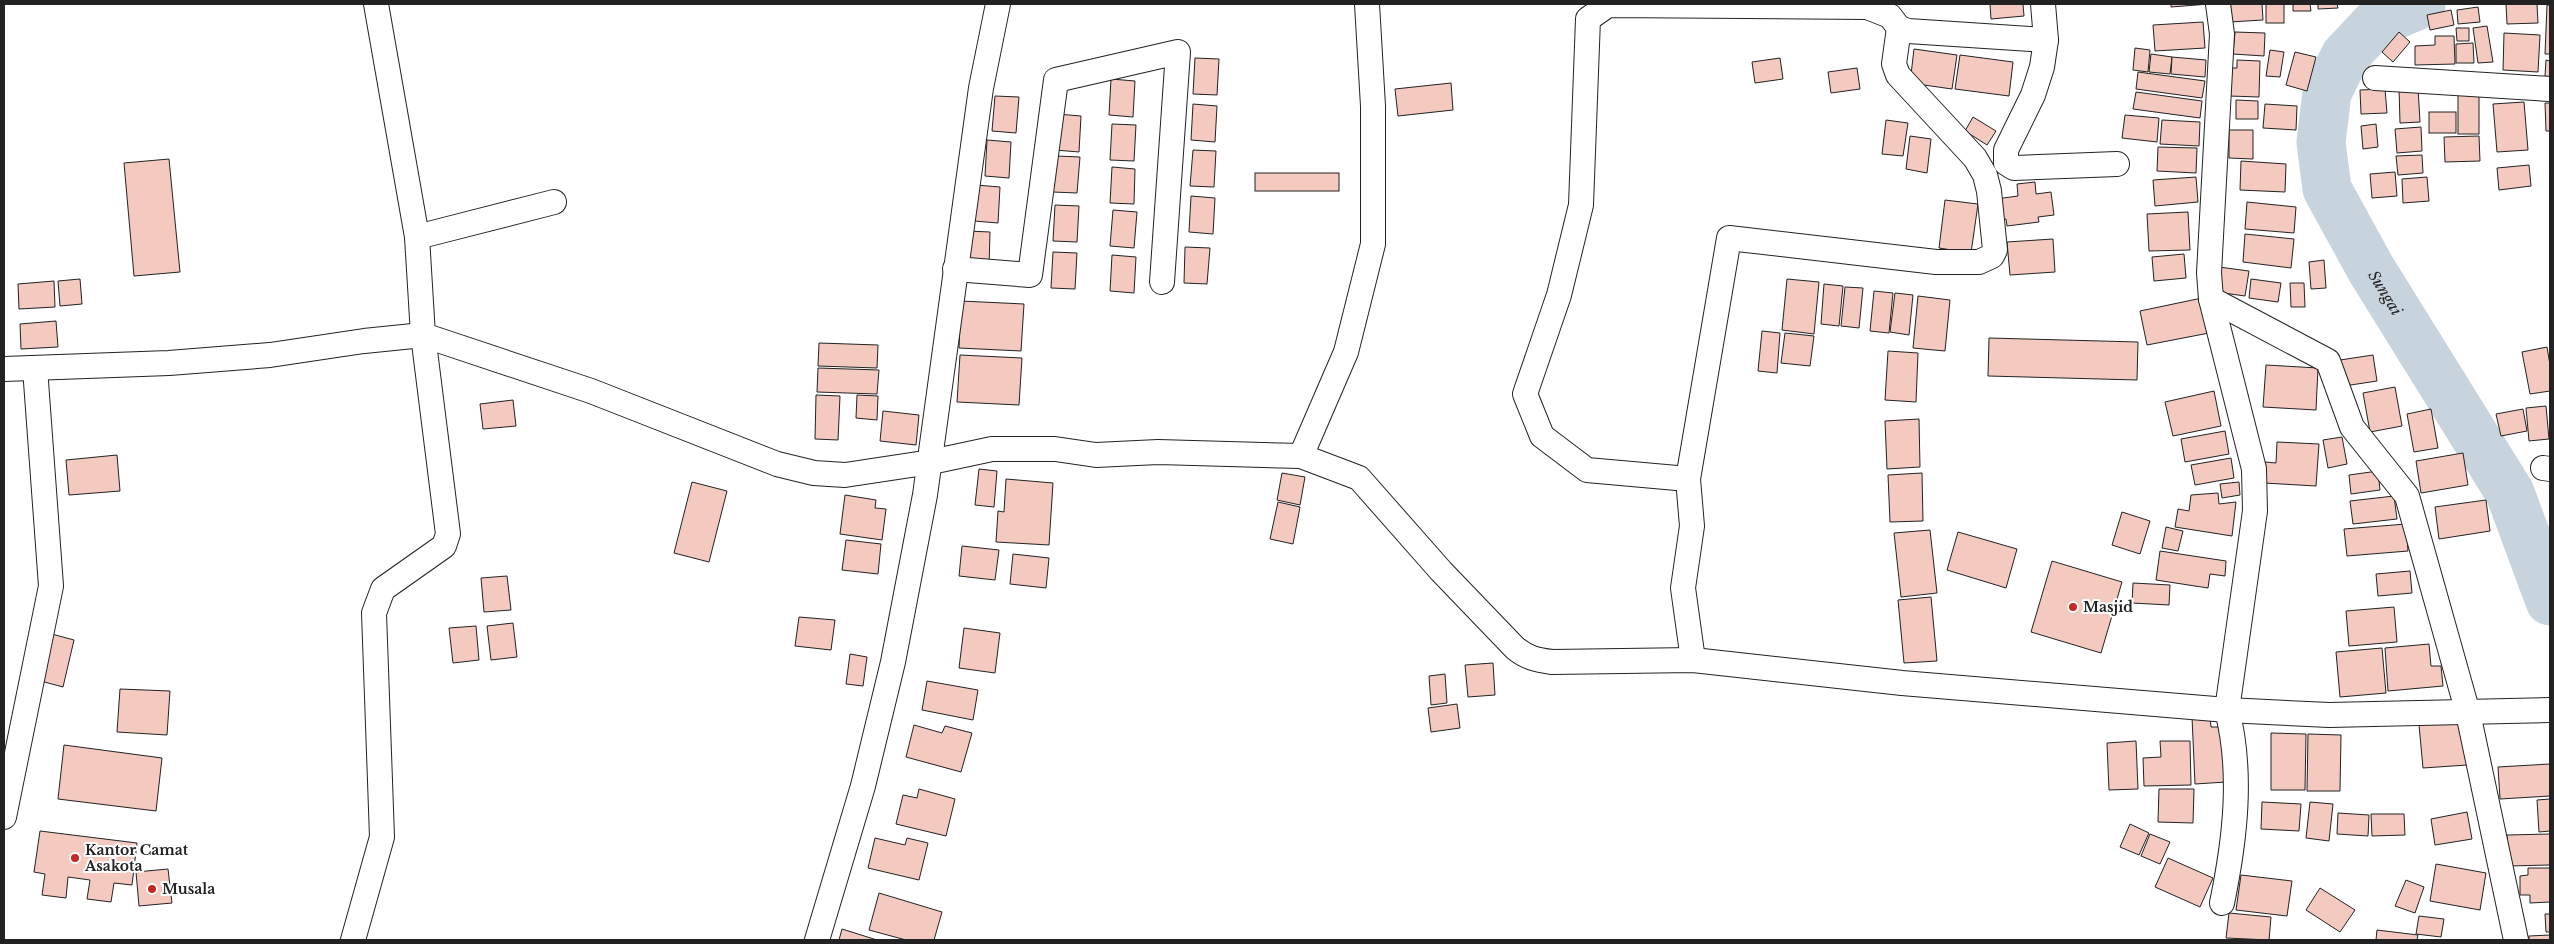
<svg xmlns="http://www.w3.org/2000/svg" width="2554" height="944" viewBox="0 0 2554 944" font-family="'Libre Baskerville',serif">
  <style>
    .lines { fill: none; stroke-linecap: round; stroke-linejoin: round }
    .river { stroke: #c7d3dd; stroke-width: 49 }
    .building { fill: #f3c9c0; stroke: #222 }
    .minor-casing { stroke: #222; stroke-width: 26 }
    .minor { stroke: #fff; stroke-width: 24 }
    .poi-dot { fill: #c62828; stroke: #fff; stroke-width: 2 }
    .labels { text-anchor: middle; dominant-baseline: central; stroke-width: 4; stroke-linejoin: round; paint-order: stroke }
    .poi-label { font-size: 14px; font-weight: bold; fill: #222; stroke: #fff; text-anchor: start }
    .water-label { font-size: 15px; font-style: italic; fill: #222; stroke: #fff }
  </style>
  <rect width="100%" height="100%" fill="#fff"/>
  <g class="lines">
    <!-- river -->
    <path class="river" id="s1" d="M2421,4l-45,19 -31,33 -18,37 -6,49 6,47 44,80 139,224 40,108"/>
  </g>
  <!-- building -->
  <g class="building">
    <path d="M1990,4h33l1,12 -33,3z"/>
    <path d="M2171,4h38l-38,3z"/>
    <path d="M2229,4h33l1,16 -33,2z"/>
    <rect x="2266" y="4" width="18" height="19"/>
    <path d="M2293,4h17l1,7h-18z"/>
    <path d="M2318,4h19l1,4 -20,1z"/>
    <path d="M2506,4h31l1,19 -31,1z"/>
    <path d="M2547,5h3v49h-5z"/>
    <path d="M2478,7l2,15 -22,2 -1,-14z"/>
    <path d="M2451,10l3,15 -24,5 -3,-15z"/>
    <path d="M2203,22l2,26 -50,3 -2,-26z"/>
    <path d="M2487,26l6,36 -15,1 -5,-35z"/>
    <path d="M2456,28h13v13h-12z"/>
    <path d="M2235,32l30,1 -1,23 -31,-2z"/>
    <path d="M2399,32l11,10 -17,20 -11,-10z"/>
    <path d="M2504,33l36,2 -2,37 -35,-2z"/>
    <path d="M2435,36h19l1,28 -40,1v-19l20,-1z"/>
    <path d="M2473,43l1,20h-18v-19z"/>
    <path d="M2135,48l15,2 -2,22 -15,-2z"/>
    <path d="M1914,49l43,6 -5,34 -42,-6z"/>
    <path d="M2270,50l14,2 -4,25 -14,-1z"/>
    <path d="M2295,52l21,5 -9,34 -21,-6z"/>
    <path d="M2151,54l21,3 -2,17 -21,-2z"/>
    <path d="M1960,55l53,7 -4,34 -54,-7z"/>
    <path d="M2172,57l34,3 -1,17 -34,-3z"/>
    <path d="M1195,58l24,1 -2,36 -24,-1z"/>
    <path d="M1780,58l3,21 -28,4 -3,-21z"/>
    <path d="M2237,60l23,1 -1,36 -30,-1 2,-28h6z"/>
    <path d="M2546,60l4,1v16l-5,-1z"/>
    <path d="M1857,68l3,21 -29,4 -3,-21z"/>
    <path d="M2138,72l67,9 -3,17 -66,-9z"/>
    <path d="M1111,79l24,2 -2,36 -24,-2z"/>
    <path d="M1451,83l2,27 -55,6 -3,-27z"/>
    <path d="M2399,88h19l2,34 -20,1z"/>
    <path d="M2385,89l2,24 -26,1 -1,-24z"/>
    <path d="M2136,92l66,9 -2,17 -67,-9z"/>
    <rect x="2458" y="94" width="21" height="40"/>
    <path d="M995,96l24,1 -3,36 -24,-2z"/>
    <path d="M2236,100l22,1v18h-22z"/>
    <path d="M2524,102l4,48 -31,2 -4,-48z"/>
    <path d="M2545,103h5v28h-4z"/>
    <path d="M1193,104l24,2 -2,36 -24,-2z"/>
    <path d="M2265,104l32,2 -1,24 -33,-2z"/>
    <rect x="2429" y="112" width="27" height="21"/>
    <path d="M1057,114l24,2 -2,36 -24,-2z"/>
    <path d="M2125,115l34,3 -2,24 -35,-4z"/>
    <path d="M1973,117l23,14 -9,14 -22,-14z"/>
    <path d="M1886,120l22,3 -5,33 -21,-2z"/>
    <path d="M2162,120l38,2 -1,24 -39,-2z"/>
    <path d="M1112,124l24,1 -2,36 -24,-1z"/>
    <path d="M2376,124l2,23 -15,2 -2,-23z"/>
    <path d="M2421,127l1,24 -25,2 -2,-24z"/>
    <path d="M2229,130h24v29l-24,-1z"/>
    <path d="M1910,136l21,3 -4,34 -21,-4z"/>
    <path d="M2479,136l1,25 -35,1 -1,-25z"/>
    <path d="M987,140l24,2 -2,36 -24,-2z"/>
    <path d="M2158,147l39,1 -1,25 -39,-2z"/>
    <path d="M1193,150l23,1 -2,36 -24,-1z"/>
    <path d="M2422,155l1,18 -25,2 -2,-19z"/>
    <path d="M1056,156l24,1 -3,36 -24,-1z"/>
    <path d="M169,159l11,113 -46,4 -10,-113z"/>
    <path d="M2241,161l45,3 -1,28 -45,-2z"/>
    <path d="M2529,165l2,21 -32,4 -2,-22z"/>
    <path d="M1112,167l23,2 -1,35 -24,-1z"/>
    <path d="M2395,172l2,24 -25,2 -2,-24z"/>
    <rect x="1255" y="173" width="84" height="18"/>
    <path d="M2196,177l2,25 -43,4 -2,-26z"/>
    <path d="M2427,177l2,24 -26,2 -1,-24z"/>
    <path d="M2035,182l1,12 15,-2 3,23 -16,2 1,5 -32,4 -1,-7 -7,1 -3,-21 22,-3 -1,-12z"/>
    <path d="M976,185l24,2 -2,36 -24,-2z"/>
    <path d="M1191,196l24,2 -2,36 -24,-2z"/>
    <path d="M1945,200l33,4 -7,49 -32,-5z"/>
    <path d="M2247,202l49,5 -2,26 -49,-4z"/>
    <path d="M1055,205l24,1 -2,36 -24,-1z"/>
    <path d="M1113,210l24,2 -3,36 -24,-2z"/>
    <path d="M2188,212l2,38 -41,1 -2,-37z"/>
    <path d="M967,231l23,1 -1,36 -24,-1z"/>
    <path d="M2245,234l49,5 -3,29 -48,-6z"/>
    <path d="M2053,239l2,33 -45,3 -3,-33z"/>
    <path d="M1185,247l25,1 -3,36 -23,-1z"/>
    <path d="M1053,252l24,1 -2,36 -24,-1z"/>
    <path d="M2184,254l2,24 -32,3 -2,-24z"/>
    <path d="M1112,255l24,2 -2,36 -24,-2z"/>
    <path d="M2324,260l2,28 -15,1 -2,-27z"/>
    <path d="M2219,267l30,4 -4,25 -29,-4z"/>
    <path d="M80,279l2,25 -22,2 -2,-25z"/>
    <path d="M1787,279l32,3 -5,52 -32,-4z"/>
    <path d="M2251,279l30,4 -3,19 -29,-4z"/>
    <path d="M54,281l1,26 -36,2 -1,-25z"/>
    <path d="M2290,283h14l1,24h-14z"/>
    <path d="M1824,284l19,2 -4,40 -18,-2z"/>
    <path d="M1845,287l18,1 -4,40 -18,-2z"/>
    <path d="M1874,291l19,2 -4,40 -19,-2z"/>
    <path d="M1895,293l18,2 -4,40 -19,-3z"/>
    <path d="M1918,296l32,4 -5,51 -32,-3z"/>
    <path d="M2202,298l7,35 -62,12 -7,-34z"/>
    <path d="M961,301l63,3 -3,47 -62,-3z"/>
    <path d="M56,321l2,26 -37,2 -1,-25z"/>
    <path d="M1762,331l18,2 -3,40 -19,-2z"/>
    <path d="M1785,333l29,3 -4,30 -29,-3z"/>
    <path d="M1989,338l149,4 -1,38 -149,-4z"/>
    <path d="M819,343l59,2 -1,23 -59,-2z"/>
    <path d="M2547,347l3,18v26l-20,3 -8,-42z"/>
    <path d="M1888,351l30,2 -2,49 -31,-2z"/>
    <path d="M960,355l62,3 -3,47 -62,-3z"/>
    <path d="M2373,355l4,26 -33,5 -4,-26z"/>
    <path d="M2266,365l52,3 -2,42 -53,-3z"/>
    <path d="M818,368l61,2 -2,24 -60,-2z"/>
    <path d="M2395,387l7,39 -32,6 -7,-39z"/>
    <path d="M2214,391l7,35 -48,10 -8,-34z"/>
    <path d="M816,395l24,1 -2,44 -23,-1z"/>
    <path d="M857,395l21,1 -1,24 -21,-2z"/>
    <path d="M513,400l3,26 -33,3 -3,-25z"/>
    <path d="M2546,406l3,33 -20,2 -3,-33z"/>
    <path d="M2431,409l7,39 -24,4 -7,-38z"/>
    <path d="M2523,409l4,22 -26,5 -5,-22z"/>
    <path d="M883,411l36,4 -3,30 -36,-4z"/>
    <path d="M1919,419l1,48 -33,2 -2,-48z"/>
    <path d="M2225,431l4,23 -44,8 -4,-23z"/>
    <path d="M2342,437l5,27 -19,4 -5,-28z"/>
    <path d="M2277,442l42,2 -3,42 -52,-3 1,-21 11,1z"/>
    <path d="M2463,453l5,32 -47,8 -5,-32z"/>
    <path d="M117,455l3,36 -51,4 -3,-35z"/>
    <path d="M2231,458l3,20 -39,7 -4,-20z"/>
    <path d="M979,469l18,2 -3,36 -19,-2z"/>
    <path d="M2378,471l2,19 -29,4 -2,-19z"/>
    <path d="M1282,473l23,4 -5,28 -23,-5z"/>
    <path d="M1922,473l1,48 -33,1 -2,-47z"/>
    <path d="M1006,479l47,4 -4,62 -53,-3 2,-31 6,1z"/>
    <path d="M692,482l35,9 -18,71 -35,-9z"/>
    <path d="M2239,482l1,13 -18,3 -2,-14z"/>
    <path d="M2218,493l1,11 17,-2 -4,34 -57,-9 3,-18 11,2 2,-16z"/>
    <path d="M845,495l31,5 -1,8 11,1 -4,31 -42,-6z"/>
    <path d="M2394,496l3,23 -44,5 -3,-23z"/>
    <path d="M2486,500l4,31 -51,8 -4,-32z"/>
    <path d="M1278,502l22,5 -7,37 -23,-5z"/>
    <path d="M2122,512l28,9 -10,33 -28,-9z"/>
    <path d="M2406,524l2,27 -61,5 -3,-27z"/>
    <path d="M2166,527l17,4 -5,20 -16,-3z"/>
    <path d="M1930,530l7,63 -36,4 -7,-64z"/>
    <path d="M1958,532l59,17 -11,39 -59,-18z"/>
    <path d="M846,540l35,4 -3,30 -36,-4z"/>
    <path d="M962,546l37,4 -4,30 -36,-4z"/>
    <path d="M2160,551l66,10 -1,15 -15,-2 -2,14 -52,-8z"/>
    <path d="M1013,554l36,4 -3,30 -36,-4z"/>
    <path d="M2052,561l70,21 -21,71 -70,-21z"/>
    <path d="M2410,571l2,22 -34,3 -2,-22z"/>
    <path d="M507,576l4,34 -27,2 -3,-34z"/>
    <path d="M2133,583l37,2 -1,20 -37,-2z"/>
    <path d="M1931,597l6,64 -33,2 -6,-63z"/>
    <path d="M2394,607l3,35 -48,4 -3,-35z"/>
    <path d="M799,617l36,3 -4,30 -36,-4z"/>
    <path d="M513,623l4,34 -26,3 -4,-34z"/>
    <path d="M476,626l3,34 -26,3 -4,-35z"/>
    <path d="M964,628l36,5 -5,40 -36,-5z"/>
    <path d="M48,633l26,7 -11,47 -26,-7z"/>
    <path d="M2429,644l2,22h10l2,20 -55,5 -3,-43z"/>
    <path d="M2382,648l4,45 -46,4 -4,-45z"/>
    <path d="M850,654l17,3 -4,29 -17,-2z"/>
    <path d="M1493,663l2,32 -27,2 -3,-32z"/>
    <path d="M1445,674l2,29 -16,2 -2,-29z"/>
    <path d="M927,681l51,9 -5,30 -51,-10z"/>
    <path d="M120,689l50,2 -3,44 -50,-3z"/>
    <path d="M1457,704l3,24 -29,4 -3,-24z"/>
    <path d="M2210,716l1,11h9l6,55 -31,2 -3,-67z"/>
    <path d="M2464,721l3,44 -44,3 -4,-43z"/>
    <path d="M914,725l28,8 3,-7 27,7 -11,39 -55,-15z"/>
    <path d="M2271,733l35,1 -1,56h-34z"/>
    <path d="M2308,734l33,1 -1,56h-33z"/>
    <path d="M2136,741l2,48 -29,1 -2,-47z"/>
    <path d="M2160,741h30l1,44 -47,1 -1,-28 18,-1z"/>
    <path d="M64,745l98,13 -6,53 -98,-12z"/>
    <path d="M2550,764v32l-50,3 -2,-32z"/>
    <path d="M919,789l36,10 -9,37 -50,-12 7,-29 14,3z"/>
    <path d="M2159,789h35l-1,34 -35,-1z"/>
    <path d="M2550,799v32l-11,1 -2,-32z"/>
    <path d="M2262,802l39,2 -2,27 -38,-2z"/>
    <path d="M2310,802l23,2 -4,37 -23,-3z"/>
    <path d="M2467,812l5,27 -37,6 -4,-26z"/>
    <path d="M2338,813l31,2 -1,21 -31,-2z"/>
    <path d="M2371,814h33l1,21 -33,1z"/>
    <path d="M2130,824l19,9 -10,22 -19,-8z"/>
    <path d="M40,831l97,12 -5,42 -18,-2 -3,19 -24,-3 3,-19 -22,-3 -2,21 -24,-3 3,-21 -11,-2z"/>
    <path d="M2150,834l20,8 -10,22 -19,-8z"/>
    <path d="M2550,834v31l-42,1 -1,-31z"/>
    <path d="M875,838l30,7 2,-7 21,5 -9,37 -51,-12z"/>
    <path d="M2168,858l45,20 -13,29 -45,-20z"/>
    <path d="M2436,864l50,9 -6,37 -50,-9z"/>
    <path d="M2528,868h22v34l-20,1v-8h-10v-19l8,-1z"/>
    <path d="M168,869l4,34 -33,3 -3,-34z"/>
    <path d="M2241,875l51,6 -5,35 -51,-6z"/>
    <path d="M2406,880l18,7 -9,26 -20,-7z"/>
    <path d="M2320,888l35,22 -15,22 -34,-22z"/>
    <path d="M879,893l63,19 -8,28h-28l-37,-10z"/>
    <path d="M2229,913l42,4 -2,23 -43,-2z"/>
    <path d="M2545,914h5v18h-4z"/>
    <path d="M2419,916l25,3 -3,18 -25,-3z"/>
    <path d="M842,929l35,11h-38z"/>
    <path d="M2377,930l41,5 -1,5h-41z"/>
    <path d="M2550,935v5h-21v-4z"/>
  </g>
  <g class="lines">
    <defs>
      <g id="minor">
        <path d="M2043,4l3,36 -4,27 -9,28 -27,55v13l8,5 103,-4"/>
        <path d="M2218,4l4,30 -13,239 2,26 43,170 1,42 -28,199c16,63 8,130 -5,193"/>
        <path d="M2375,78l175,11"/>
        <path d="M417,237l137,-35"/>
        <path d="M955,269l75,6 26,-195 122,-28 -16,230"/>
        <path d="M2211,299l117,62 24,66 55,69 61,217 48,227"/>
        <path d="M4,369l165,-6 101,-8 94,-14 59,-6 168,56 186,73 37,9 31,2 86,-13 61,-13h63l41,6 62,-3 143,4 58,22 82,93 74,77c12,10 22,12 37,14l141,-2 209,23 325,27 102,5 221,-5"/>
        <path d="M1301,456l45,-104 27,-108v-138l-6,-102"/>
        <path d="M2543,468l7,1"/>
        <path d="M1688,479l-101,-9 -45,-34 -17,-42 34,-99 22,-90 7,-186 20,-14 259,2 23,9 9,12 9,3 138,9"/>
        <path d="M1693,660l-10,-72 9,-62 -4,-47 41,-241 207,24h43l13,-6 3,-6 -6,-59 -4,-16 -10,-17 -77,-83 -4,-11 5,-36"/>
        <path d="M4,817l47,-231 -16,-218"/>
        <path d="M353,940l29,-103 -8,-224 9,-24 61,-43 4,-12 -25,-199 -6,-98 -41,-233"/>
        <path d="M817,940l46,-154 30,-124 32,-167 56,-407 17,-84"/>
      </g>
    </defs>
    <!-- minor casing -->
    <use href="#minor" class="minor-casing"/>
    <!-- minor -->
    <use href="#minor" class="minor"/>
  </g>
  <!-- markers -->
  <g class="poi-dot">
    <circle cx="2073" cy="607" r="5"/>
    <circle cx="75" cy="858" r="5"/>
    <circle cx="152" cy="889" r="5"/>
  </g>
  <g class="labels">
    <!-- poi labels -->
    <g class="poi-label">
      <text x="2083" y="607">Masjid</text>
      <text x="85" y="850">Kantor Camat<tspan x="85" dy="16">Asakota</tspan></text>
      <text x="162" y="889">Musala</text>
    </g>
    <!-- water labels -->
    <g class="water-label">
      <text stroke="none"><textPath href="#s1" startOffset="351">Sungai</textPath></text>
    </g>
  </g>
  <!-- border -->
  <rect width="2554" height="944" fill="none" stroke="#222222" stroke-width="10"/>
</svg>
